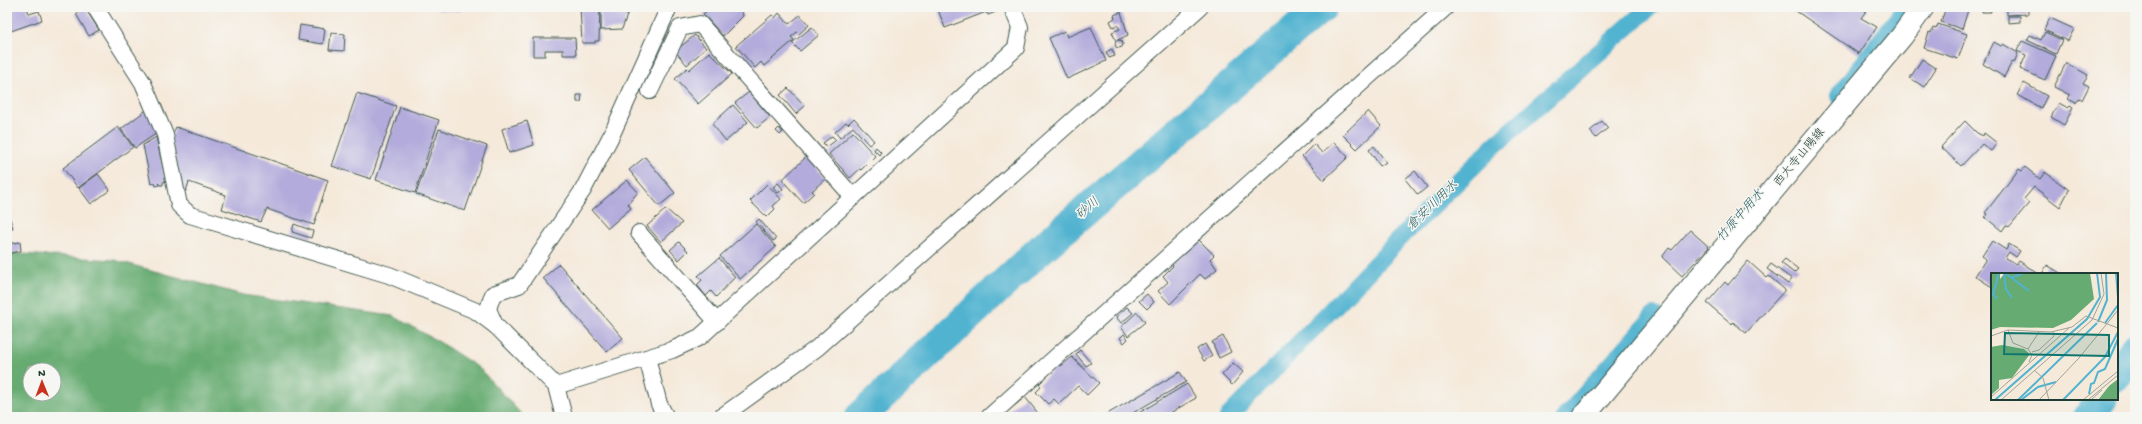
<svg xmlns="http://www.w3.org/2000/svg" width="2142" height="424" viewBox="0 0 2142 424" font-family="'Gochi Hand','Klee One',sans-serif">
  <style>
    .forest { fill: #66ab71; stroke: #427452; fill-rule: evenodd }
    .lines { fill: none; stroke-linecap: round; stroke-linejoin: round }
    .canal { stroke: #51b3d0; stroke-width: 18 }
    .river { stroke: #51b3d0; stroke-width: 31 }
    .building { fill: #b2abdb }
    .street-casing { stroke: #3f574d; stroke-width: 18 }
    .primary-casing { stroke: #3f574d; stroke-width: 24 }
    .street { stroke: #fff; stroke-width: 16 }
    .primary { stroke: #fff; stroke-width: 22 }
    .labels { text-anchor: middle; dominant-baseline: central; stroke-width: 3; stroke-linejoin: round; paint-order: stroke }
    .street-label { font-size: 12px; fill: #1f3d34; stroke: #f6f6f2 }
    .water-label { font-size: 13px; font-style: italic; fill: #2e6063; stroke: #f6f6f2 }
    .inset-river { fill: none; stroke: #51b3d0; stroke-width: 2 }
    .inset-road { fill: none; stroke: #9fa498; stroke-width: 1 }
    .view { fill: #0f766e; fill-opacity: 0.15; stroke: #0f766e; stroke-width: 2 }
    .inset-edge { fill: none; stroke: #1f3d34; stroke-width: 2 }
  </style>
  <rect width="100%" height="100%" fill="#f6f6f2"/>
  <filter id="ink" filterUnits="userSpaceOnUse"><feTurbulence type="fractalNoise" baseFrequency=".025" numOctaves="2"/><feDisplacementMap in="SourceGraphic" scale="8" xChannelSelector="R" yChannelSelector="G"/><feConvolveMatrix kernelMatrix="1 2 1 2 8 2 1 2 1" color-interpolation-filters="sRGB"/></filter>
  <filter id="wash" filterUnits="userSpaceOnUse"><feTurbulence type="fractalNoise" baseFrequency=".012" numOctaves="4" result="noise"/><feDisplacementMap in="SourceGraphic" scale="16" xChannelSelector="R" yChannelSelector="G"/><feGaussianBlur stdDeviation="0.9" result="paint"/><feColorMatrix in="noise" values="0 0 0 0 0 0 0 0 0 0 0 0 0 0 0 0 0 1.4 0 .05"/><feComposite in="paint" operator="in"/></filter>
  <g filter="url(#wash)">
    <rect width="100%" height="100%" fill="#f5e9da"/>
    <!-- forest -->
    <path class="forest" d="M7,253l107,7 129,35 150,21 48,27 38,25 45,49h-517zM30,370h24v24h-24z"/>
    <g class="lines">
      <!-- canal -->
      <g class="canal">
        <path d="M1839,96l67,-89"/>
        <path d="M1228,417l178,-185 90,-88 154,-137"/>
        <path d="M1565,417l89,-101"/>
      </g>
      <!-- river -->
      <g class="river">
        <path d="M2117,376l18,-28"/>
        <path d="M860,417l181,-168 281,-242"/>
        <path d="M2088,417l14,-18"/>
      </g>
    </g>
    <g id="blocks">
      <!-- building -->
      <g class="building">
        <path d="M7,7h20l2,7 10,-3 3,9 -31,11 -4,-11z"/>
        <path d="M437,7h24v4l-24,-1z"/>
        <path d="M580,7h20l-1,34h-4v2h-13z"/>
        <path d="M601,7h29l-8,22 -21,1z"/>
        <path d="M711,7l26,2 5,3 1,4 -20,20 -20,-22z"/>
        <path d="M937,7h63l1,3 -13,5 -2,-3 -41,16z"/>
        <path d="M1794,7h75l-8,11 16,9 -18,27 -66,-45z"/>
        <path d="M1946,7h23l-7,22 -21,-7z"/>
        <path d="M1982,7h8l1,5h-9z"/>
        <path d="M2007,7h21v7l-21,1z"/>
        <path d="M85,8l14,22 -10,6 -13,-22z"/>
        <path d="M1121,12l7,23 -12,6 -4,-9 8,-3 -3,-4 -4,2 -3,-6 5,-3 -1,-3z"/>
        <path d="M779,13l10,11 11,-9 9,10 -10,9 -2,-2 -6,5 3,3 -30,26 -3,-4 -6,6 -19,-22 36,-31 3,3z"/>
        <path d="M2008,16h12v6l-12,1z"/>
        <path d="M2050,18l24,11 -6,12 -24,-11z"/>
        <path d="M1938,24l29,10 -9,25 -34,-11 5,-16 2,1 2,-5 3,1z"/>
        <path d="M300,25l25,4 -2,15 -25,-4z"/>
        <path d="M812,27l7,8 -19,16 -8,-8z"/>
        <path d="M1091,27l15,34 -39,18 -18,-41 16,-7 2,6z"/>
        <path d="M2045,32l17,8 -6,14 -29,-14 3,-5 11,5z"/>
        <path d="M331,33l14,1 -1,17 -15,-1z"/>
        <path d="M695,35l11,13 -19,17 -12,-14z"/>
        <path d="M533,38h42l1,17h-13v-5h-18v6h-12z"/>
        <circle cx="1119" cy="44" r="4"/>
        <path d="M2022,41l34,15 -11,24 -25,-11 6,-14 -9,-4z"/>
        <path d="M1994,42l7,4 2,-2 15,9 -4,10 -2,-1 -8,15 -21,-13z"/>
        <path d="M1112,49l3,7 -6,2 -3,-6z"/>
        <path d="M709,52l23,22 -34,30 -23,-25 12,-11 2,2z"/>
        <path d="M1922,59l14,9 -12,19 -14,-9z"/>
        <path d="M2066,63l22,12 -5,8 6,3 -7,14 -3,-1 -3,4 -8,-4 2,-4 -16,-8z"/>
        <path d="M2024,83l23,13 -6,12 -24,-13z"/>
        <path d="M788,88l17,18 -9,8 -16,-19z"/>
        <path d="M749,92l21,25 -13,11 -22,-25z"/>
        <path d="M357,93l39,13 -25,73 -39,-13z"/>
        <path d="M577,95h5l-1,7h-4z"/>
        <path d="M2059,103l9,5 2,-2 3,2 -9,17 -13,-8z"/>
        <path d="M733,105l15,17 -22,19 -14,-17z"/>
        <path d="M400,107l39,13 -24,73 -39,-13z"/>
        <path d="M149,108l8,25 -22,15 -14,-19z"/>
        <path d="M1368,111l13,15 -24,23 -14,-14z"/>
        <path d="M854,118l20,23 -5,4 -16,-18 -13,11 -5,-6 11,-10 2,2z"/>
        <path d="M527,121l7,24 -25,8 -7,-24z"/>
        <path d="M1602,121l6,7 -12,10 -6,-7z"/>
        <path d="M1965,121l12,12 6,3 1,-3 13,10 -6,8 -9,-7 -21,22 -20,-19z"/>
        <path d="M118,127l15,20 -55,41 -15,-20z"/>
        <path d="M176,127l152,53 -14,45 -47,-16 -6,13 -39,-13 4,-14 -37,-13 -3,9h-4l-11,-53z"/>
        <path d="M779,128l4,4 -3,3 -4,-4z"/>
        <path d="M439,129l48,17 -22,65 -49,-17z"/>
        <path d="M853,132l22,24 -14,14 -1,-1 -10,9 -21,-24z"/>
        <path d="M832,136l4,4 -9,7 -4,-4z"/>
        <path d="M156,137l10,44 -3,1v3h-3l-2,-2 1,2 -3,1 -1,-3 -4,1 -8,-39z"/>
        <path d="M1334,142l14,15 -24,23 -22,-24 12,-12 8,9z"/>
        <path d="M1374,146l12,16 -6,4 -11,-16z"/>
        <path d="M876,147l5,5 -2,3 -5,-5z"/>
        <path d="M645,157l30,36 -16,13 -30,-36z"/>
        <path d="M806,157l20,21 -14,13 2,2 -11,10 -21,-23z"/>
        <path d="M2025,167l15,12 5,-7 24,18 -9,17 -26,-20 -10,12 5,4 -20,24 -3,-2 -4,6 -17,-14 2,-3 -2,-1 34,-44 3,2z"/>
        <path d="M1415,171l12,16 -9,8 -13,-16z"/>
        <path d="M98,174l12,16 -19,14 -12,-16z"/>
        <path d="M627,180l11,12 -10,12 3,4 -23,20 -16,-18z"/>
        <path d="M778,183l5,6 -5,4 -5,-6z"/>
        <path d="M767,184l14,15 -8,7 2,3 -8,8 -17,-16z"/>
        <path d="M666,209l16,14 -21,19 -14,-16z"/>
        <path d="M7,210l6,18 -6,2z"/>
        <path d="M759,219l17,20 -3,2 -17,-19z"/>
        <path d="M294,224l19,7 -2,7 -19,-6z"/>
        <path d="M756,224l20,23 -36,32 -20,-23z"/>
        <path d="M1690,230l19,17 -27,29 -20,-19 7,-9 3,2z"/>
        <path d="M1199,240l15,15 -4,4 7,10 -12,10 -5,-5 -30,30 -12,-13 10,-9 -5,-6 10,-10 -1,-2z"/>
        <path d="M1992,241l14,9 3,-6 11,7 -4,6 -7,-5 -4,6 12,6 2,-3 20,13h-47v13l-17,-11 11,-17 -4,-3z"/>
        <path d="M20,242l1,9 -14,3v-10z"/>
        <path d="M679,242l9,9 -9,9 -9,-10z"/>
        <path d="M719,258l16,19 -19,20 -5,-6 -5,5 -9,-11 5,-5 -4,-4z"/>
        <path d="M1785,259l13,10 -4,4 -13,-10z"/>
        <path d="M1748,261l19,17 2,-2 16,14 -39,43 -13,-11 -1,2 -25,-21 18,-21 3,3z"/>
        <path d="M559,264l64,74 -16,14 -64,-74z"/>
        <path d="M1771,264l21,15 -4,5 -21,-15z"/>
        <path d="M2047,265l15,9h-20z"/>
        <path d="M1147,294l7,8 -7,7 -8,-8z"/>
        <path d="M1127,307l6,6 -12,10 -5,-6z"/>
        <path d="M1137,312l8,10 -17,14 -7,-9z"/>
        <path d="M1124,334l4,5 -4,4 -4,-5z"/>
        <path d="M1223,336l8,16 -12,6 -7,-16z"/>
        <path d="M1205,344l7,12 -8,5 -7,-12z"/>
        <path d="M1080,350l11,13 -5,3 -10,-12z"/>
        <path d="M1072,357l27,26 -12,12 -9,-9 -19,18 -5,-5 -6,5 -12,-12 5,-5 -2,-3 20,-20 2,2z"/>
        <path d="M1233,363l10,9 -11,13 -10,-10z"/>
        <path d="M1180,372l6,10 -60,35h-24z"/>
        <path d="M1187,384l9,14 -33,19h-31z"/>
        <path d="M1025,397l16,20h-38l-1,-1z"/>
      </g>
    </g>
  </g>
  <g filter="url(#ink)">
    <use href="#blocks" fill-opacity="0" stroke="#3f574d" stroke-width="1"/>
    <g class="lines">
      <defs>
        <g id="street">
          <path d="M95,7l48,76 22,52 14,70 11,10 199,60 87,36 20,15"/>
          <path d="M650,91l30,-63 20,-4 153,173"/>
          <path d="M639,233l78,89"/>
          <path d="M647,358l12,46 7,13"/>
          <path d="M556,386l116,-36 28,-13 316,-289 4,-21 -8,-20"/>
          <path d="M564,417l-8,-31 -61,-61 -7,-16 5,-15 26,-9 64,-95 29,-56 57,-127"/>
          <path d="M721,417l96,-69 383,-341"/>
          <path d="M989,417l457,-410"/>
        </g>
        <path id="primary" d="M1583,417l319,-381 21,-29"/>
      </defs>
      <!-- street casing -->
      <use href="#street" class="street-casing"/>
      <!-- primary casing -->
      <use href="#primary" class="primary-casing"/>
      <!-- street -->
      <use href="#street" class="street"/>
      <!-- primary -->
      <use href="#primary" class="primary"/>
    </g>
  </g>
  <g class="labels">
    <!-- street labels -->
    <g class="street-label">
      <text transform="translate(1800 158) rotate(-50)">西大寺山陽線</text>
    </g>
    <!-- water labels -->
    <g class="water-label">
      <text transform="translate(1433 206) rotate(-44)">倉安川用水</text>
      <text transform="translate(1088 209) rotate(-41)">砂川</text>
      <text transform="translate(1741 216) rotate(-49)">竹原中用水</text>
    </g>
  </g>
  <!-- overview -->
  <g transform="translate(1991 273)">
    <rect width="127" height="127" fill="#f5e9da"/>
    <path d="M0,0l9,1v5l5,-6h85l4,26 -23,21 -18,8 -53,-1 -9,3zM11,72l22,4 6,5 -18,24 -13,2v8l-8,7v-48zM127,106v21h-20l11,-14z" fill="#66ab71"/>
    <path class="inset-river" d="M13,0l2,16 6,9M14,0l24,18M125,0l2,24M20,5l13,-5M6,26l-4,-5 6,-21M107,49l9,-22 -1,-27M114,50l13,-18M98,121l2,-10 3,-1 4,-11 7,-3 13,-30M4,127l92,-81 13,-22 -3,-24M27,127l79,-77M30,127l17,-13 18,-5M72,127l42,-43 13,-25"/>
    <path class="inset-road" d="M17,57l5,13 15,6M0,63l17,-6 43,2 21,-5 14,-11 32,12M41,79l7,-2 15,-14 -1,-4M38,89l3,-7 -4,-6 11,-17M43,97l9,8 6,22M0,124l78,-69M101,126l10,-9M10,127l91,-80 12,-26 -3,-21M48,127l40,-42 39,-48M92,127l35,-29M97,127l30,-25"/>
    <path class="view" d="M14,60l104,2v21l-105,-2z"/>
    <rect width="127" height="127" class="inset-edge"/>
  </g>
  <!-- margin -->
  <rect width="2142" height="424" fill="none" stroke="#f6f6f2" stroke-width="24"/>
  <!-- north arrow -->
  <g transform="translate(42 382) rotate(359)"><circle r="19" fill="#f6f6f2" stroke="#a0aca6"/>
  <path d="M0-3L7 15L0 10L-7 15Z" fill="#c8321e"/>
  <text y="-6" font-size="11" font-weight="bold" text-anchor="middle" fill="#1f3d34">N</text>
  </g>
</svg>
